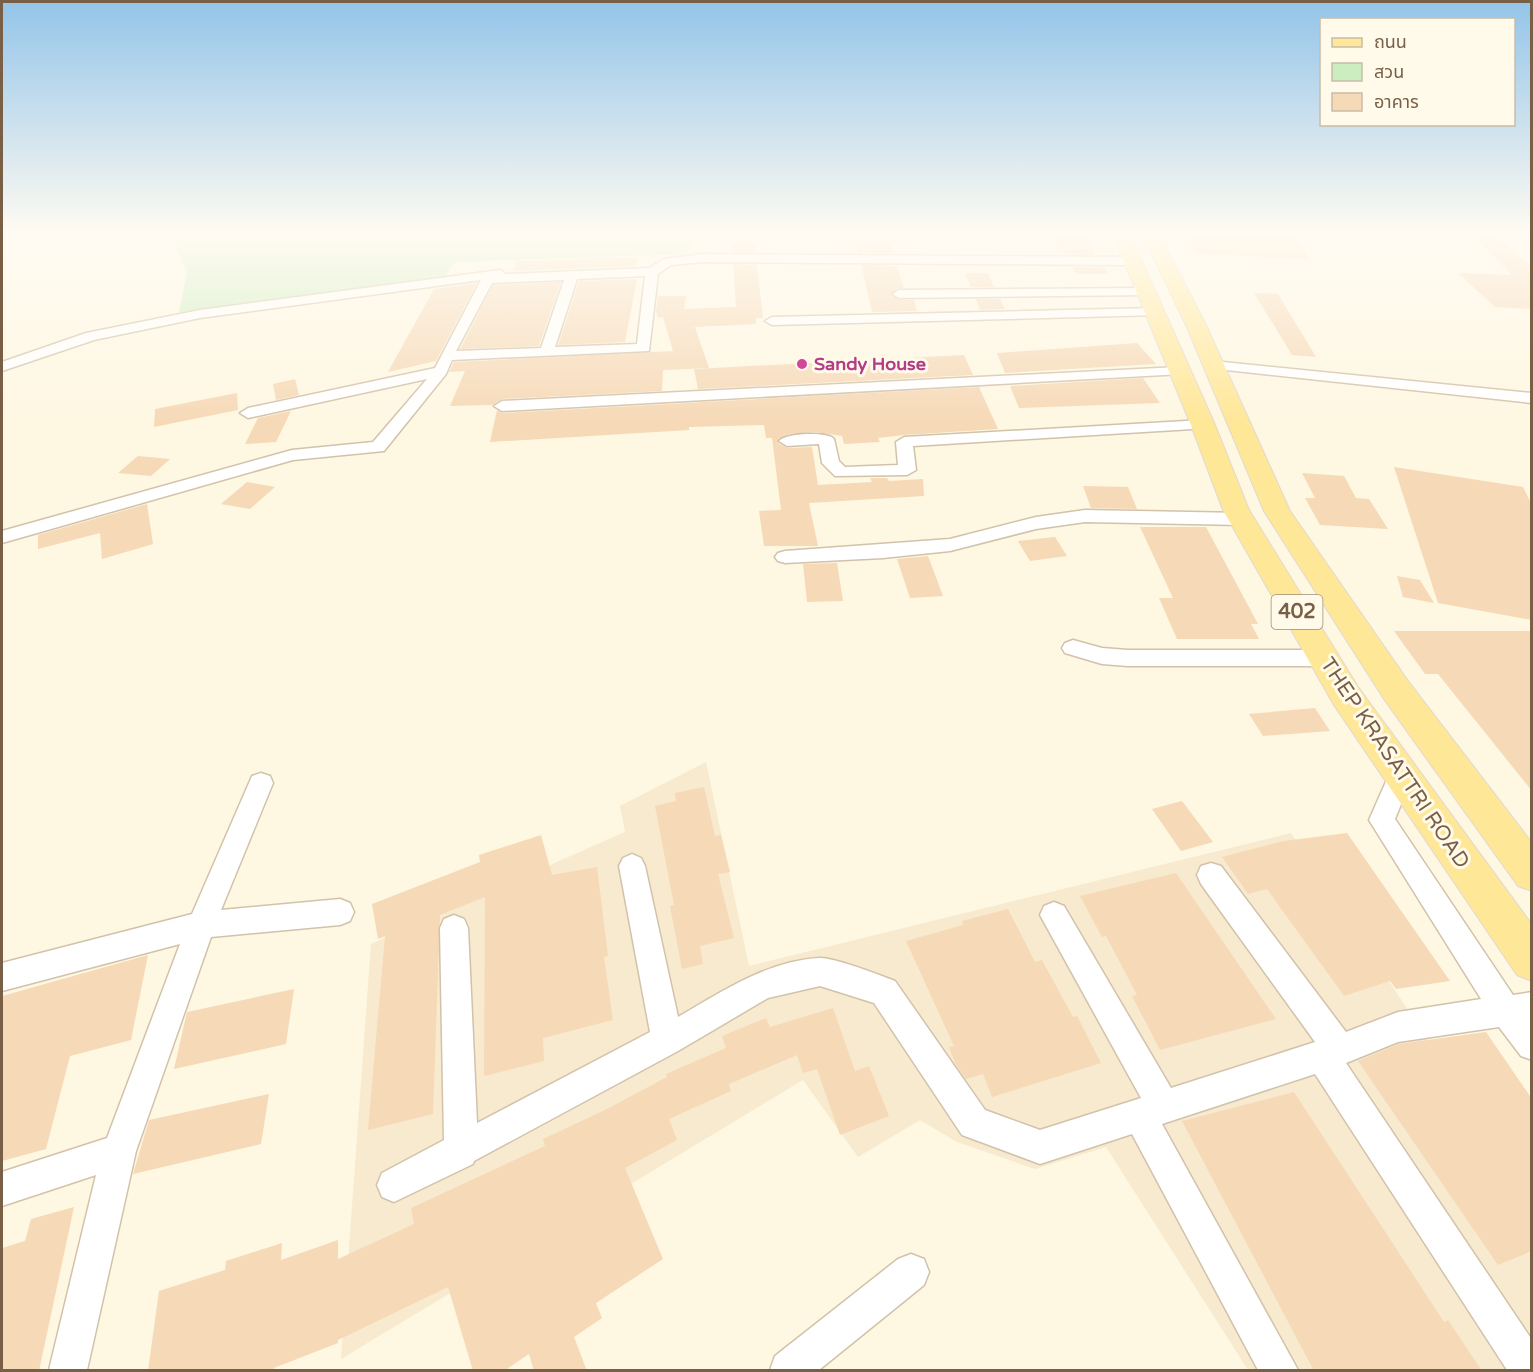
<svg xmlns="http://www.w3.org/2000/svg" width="1533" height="1372" viewBox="0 0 1533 1372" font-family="'Varela Round','Noto Sans Thai',sans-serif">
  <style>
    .residential { fill: #f7eacf }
    .green { fill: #cbedbf }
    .building { fill: #f6d9b7 }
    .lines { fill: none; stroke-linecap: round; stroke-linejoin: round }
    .street-casing { stroke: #d2c2aa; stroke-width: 3 }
    .primary-casing { stroke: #dfd9d3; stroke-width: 2 }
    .street { fill: #fff; fill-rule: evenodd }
    .primary { fill: #ffe798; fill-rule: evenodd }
    .hotel-dot { fill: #d1479c; stroke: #fffaea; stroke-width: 2 }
    .labels { text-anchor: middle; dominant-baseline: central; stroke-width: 6; stroke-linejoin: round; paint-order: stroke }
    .far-hotel-label { font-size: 18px; font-weight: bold; fill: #b23c85; stroke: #fffaea; text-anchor: start }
    .shield { fill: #fffaea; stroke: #a08e77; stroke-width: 1.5 }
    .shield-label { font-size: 20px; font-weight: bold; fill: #785f46 }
    .street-label { font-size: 21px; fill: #785f46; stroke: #fffaea }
  </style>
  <rect width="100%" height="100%" fill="#fef7e2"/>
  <!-- residential -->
  <path class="residential" d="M706,762l43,204 542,-133 240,363v174h-283l-142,-223 -71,22 -78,-27 -37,-22 -62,37 -55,-77 -462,279 30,-415 254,-112 -5,-26z"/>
  <!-- green -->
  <path class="green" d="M698,232l-12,22 -231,8 -10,15 -266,35 8,-40 -10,-24v-15l2,-1z"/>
  <!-- building -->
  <g class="building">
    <path d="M1058,232h25l13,23 -30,-1 -10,-17h4z"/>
    <path d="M1187,232l104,1 19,26 -112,-5z"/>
    <path d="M1470,232h21l41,34v43l-37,-2 -37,-34 54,2z"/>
    <path d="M732,243h23l1,9h-24z"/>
    <path d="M890,244l2,9h-34l-2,-8z"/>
    <path d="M638,257l-2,9 -122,5 3,-10z"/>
    <path d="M733,264l24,1 6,53h-7v6l-61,3 14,41 -46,2 -1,21 -160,8 -10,6 -42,1 15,-35 -16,1 5,-10 219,-11 -10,-34 -5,1 -2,-7 2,-15h28l-2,13 52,-2z"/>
    <path d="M861,265l36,1 7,22h-6l-8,7 9,5h15l3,11 -45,1z"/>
    <path d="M1072,267h32l4,7h-32z"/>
    <path d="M965,273h23l6,14h-23z"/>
    <path d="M637,279l-12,63 -67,3 21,-64z"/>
    <path d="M561,282l-22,64 -79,3 33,-64z"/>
    <path d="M477,283l-41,78 -48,11 46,-83z"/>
    <path d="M1254,293l24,1 38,63 -24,-2z"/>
    <path d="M976,299h24l5,10 -25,1z"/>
    <path d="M1137,343l19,21 -151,9 -8,-20z"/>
    <path d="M964,355l9,20 -275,14 -4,-20z"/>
    <path d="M1143,378l17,25 -141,5 -9,-22z"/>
    <path d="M295,379l4,16 -23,5 -3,-16z"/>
    <path d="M979,387l19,42 -94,6 -26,3 2,4 -36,2 -2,-8 -26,-4 -27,2 -11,5v4l9,5 25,-1 6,38 54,-3 -2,-4h17l2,3 34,-2 1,17 -115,7 9,43h-54l-5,-35 22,-1 -9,-72h-6l-2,-13 -75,2v3l-199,12 7,-32 5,3z"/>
    <path d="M237,393l1,17 -84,17 1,-18z"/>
    <path d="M291,411l-15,31 -31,2 13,-26z"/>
    <path d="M138,456l32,3 -19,17 -33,-3z"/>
    <path d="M1394,467l129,20 9,18v115l-94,-17z"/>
    <path d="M1302,473l42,3 12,22 13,1 19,30 -68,-4 -15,-27h10z"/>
    <path d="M247,482l28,5 -25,22 -29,-5z"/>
    <path d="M1083,486l45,1 9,22 -46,-1z"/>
    <path d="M147,504l6,40 -51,15 -2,-26 -62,16v-14z"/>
    <path d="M1140,527h66l52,97h-7l8,15h-82l-18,-41h14z"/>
    <path d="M1055,537l12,19 -37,5 -12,-20z"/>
    <path d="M928,556l15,40 -33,2 -13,-39z"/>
    <path d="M837,563l6,38 -36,1 -4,-38z"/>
    <path d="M1397,576l23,4 14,23 -31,-6z"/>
    <path d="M1394,631h138v160l-94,-117h-13z"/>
    <path d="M1315,708l15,23 -67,5 -14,-22z"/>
    <path d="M704,787l11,49 6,-1 9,37 -12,2 16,64 -34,8 3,18 -21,5 -12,-63 4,-1 -19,-99 21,-5 -1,-8z"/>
    <path d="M1182,801l31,41 -32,9 -29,-42z"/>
    <path d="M1347,833l103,148 -54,8 -6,-8 -46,15 -77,-107 -19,5 -26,-37 62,-16z"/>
    <path d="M541,835l11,40 45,-8 11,89 -4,1 9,63 -70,18 1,23 -60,15 1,-179 -45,18 -7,199 -65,16 17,-194 -7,3 -6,-35 108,-42 -1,-7z"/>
    <path d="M1176,873l100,146 -116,31 -28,-54 5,-1 -31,-59 -4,1 -22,-41z"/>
    <path d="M1008,909l27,53 7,-2 31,57 4,-1 24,47 -109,34 -9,-23 -17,5 -10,-14 -7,-18 5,-1 -48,-105 57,-16 -1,-4z"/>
    <path d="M148,955l-17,85 -61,16 -24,93 -44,12v-165z"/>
    <path d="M294,989l-8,55 -112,25 13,-57z"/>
    <path d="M833,1008l22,63 14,-5 20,50 -49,19 -23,-66 -14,4 -6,-18 -68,29 2,7 -62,28 8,21 -52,28 38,91 -67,44 6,15 -28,19 13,34h-53l-5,-17 -25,17h-31l-25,-84 -110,53v3l-64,25v3h-126l11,-80 66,-21 1,-9 56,-18 -1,17 57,-20v19l76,-35 -3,-16 134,-62 -2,-7 62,-29 62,-33 -1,-3 60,-26 -4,-12 44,-18 4,9z"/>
    <path d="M1486,1032l46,67v152l-34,14 -140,-204 41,-17z"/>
    <path d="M1294,1092l150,230 4,-2 34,51h-168l-132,-250z"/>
    <path d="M269,1094l-8,50 -128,30 16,-54z"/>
    <path d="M74,1207l-35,164h-37v-123l23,-7 6,-22z"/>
  </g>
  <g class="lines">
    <defs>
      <g id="street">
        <path d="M2,232h7l-7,3z"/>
        <path d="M704,254l427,3 6,4 -6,4 -427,-3 -33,3 -13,9 -9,77 -197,9 -6,14 -62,77 -91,9 -291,83v-12l290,-81 81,-8 54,-63 -179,39 -8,-5 8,-5 187,-40 46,-88 -281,38 -106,22 -92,31v-9l84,-29 114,-23 300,-40 6,4 143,-6 15,-9zM645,276l-8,68 -82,3 22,-68zM564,280l-23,68 -85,3 36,-68z"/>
        <path d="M1144,288l5,1v6l-250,3 -7,-4 7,-4z"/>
        <path d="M1153,308l7,4 -2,3 -386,10 -7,-4 7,-4z"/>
        <path d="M1213,361l319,32v10l-324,-35 -2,-3 2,-3z"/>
        <path d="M1178,367l5,1 2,3 -2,3 -681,37 -8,-5 8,-5z"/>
        <path d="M1203,420l8,5 -2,3 -296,18 3,24 -9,5 -72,1 -13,-13 -3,-19 -32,2 -8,-5c6,-8 49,-10 55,-2l5,22 6,6 53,-2 -2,-23 8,-5z"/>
        <path d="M1085,510l157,3 9,6 -9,6 -157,-3 -49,7 -86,22 -67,7 -98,5 -7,-2 -3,-4 3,-4 7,-2 165,-12 86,-22z"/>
        <path d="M1073,640l29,8 26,2h196l8,2 3,6 -3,6 -8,2h-196l-26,-2 -37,-11 -3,-5 3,-5z"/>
        <path d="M1401,765l9,3 3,7 -18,44 118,176 19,-3v68l-11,-4 -22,-29 -101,15 -52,21 186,277v30h-25l-192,-296 -153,50 136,246h-40l-126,-236 -92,30 -78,-29 -88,-132 -54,-17 -52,12 -90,53 -204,110 -1,3 -79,38 -12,-5 -5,-12 5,-12 62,-33 -4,-212 4,-9 10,-4 10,4 4,9 9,195 173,-91 -31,-166 4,-8 9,-4 9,4 4,8 33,151c43,-25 89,-56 141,-59 14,-1 61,17 76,23l90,129 55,20 101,-32 -101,-183 4,-9 10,-4 10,4 107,182 144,-46 -114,-158 -4,-9 4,-9 10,-3 10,3 125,166 52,-20 83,-13 -112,-179 23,-52z"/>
        <path d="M261,773l9,3 3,7 -52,127 119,-11 10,4 4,9 -4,9 -10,4 -129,12 -75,214 -49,219h-38l47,-195 -94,31v-34l105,-34 73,-194 -178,47v-28l190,-49 57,-131 3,-7z"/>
        <path d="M911,1254l13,5 5,13 -5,13 -105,85h-49l5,-14 123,-97z"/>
      </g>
      <g id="primary">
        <path d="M1112,232h17l86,193 34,85 109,177 174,238v56l-15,-6 -183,-270 -111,-195 -32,-85z"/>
        <path d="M1141,232h17l48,93 84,186 118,170 124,162v48l-14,-5 -134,-187 -120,-188 -78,-186z"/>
      </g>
    </defs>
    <!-- street casing -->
    <use href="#street" class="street-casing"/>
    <!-- primary casing -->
    <use href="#primary" class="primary-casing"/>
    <!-- street -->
    <use href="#street" class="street"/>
    <!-- primary -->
    <use href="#primary" class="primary"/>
  </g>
  <!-- sky -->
  <linearGradient id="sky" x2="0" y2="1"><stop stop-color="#93c4e9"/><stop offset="0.55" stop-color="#fffbf2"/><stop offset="1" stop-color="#fffbf2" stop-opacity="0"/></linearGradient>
  <rect width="1533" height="424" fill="url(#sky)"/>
  <!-- markers -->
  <circle class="hotel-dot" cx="802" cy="364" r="6"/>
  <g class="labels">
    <!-- far-hotel labels -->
    <g class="far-hotel-label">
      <text x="814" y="364">Sandy House</text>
    </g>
    <!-- shield labels -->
    <rect class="shield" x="1271.5" y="595" width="51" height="34" rx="4.5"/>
    <g class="shield-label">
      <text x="1297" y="612">402</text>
    </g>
    <!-- street labels -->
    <g class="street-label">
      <text transform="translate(1395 763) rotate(56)">THEP KRASATTRI ROAD</text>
    </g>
  </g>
  <!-- border -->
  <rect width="1533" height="1372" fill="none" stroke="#785f46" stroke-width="6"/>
  <!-- legend -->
  <rect x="1320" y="18" width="195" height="108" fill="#fffaea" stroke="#c9bca8" stroke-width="1.5"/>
  <rect x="1332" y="38" width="30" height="9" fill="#ffe798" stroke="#c9bca8" stroke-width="1.5"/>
  <text x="1374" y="48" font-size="18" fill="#785f46">ถนน</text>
  <rect x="1332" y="63" width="30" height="18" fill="#cbedbf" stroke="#c9bca8" stroke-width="1.5"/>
  <text x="1374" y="78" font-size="18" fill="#785f46">สวน</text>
  <rect x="1332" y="93" width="30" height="18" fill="#f6d9b7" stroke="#c9bca8" stroke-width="1.5"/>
  <text x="1374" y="108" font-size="18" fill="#785f46">อาคาร</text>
</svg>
